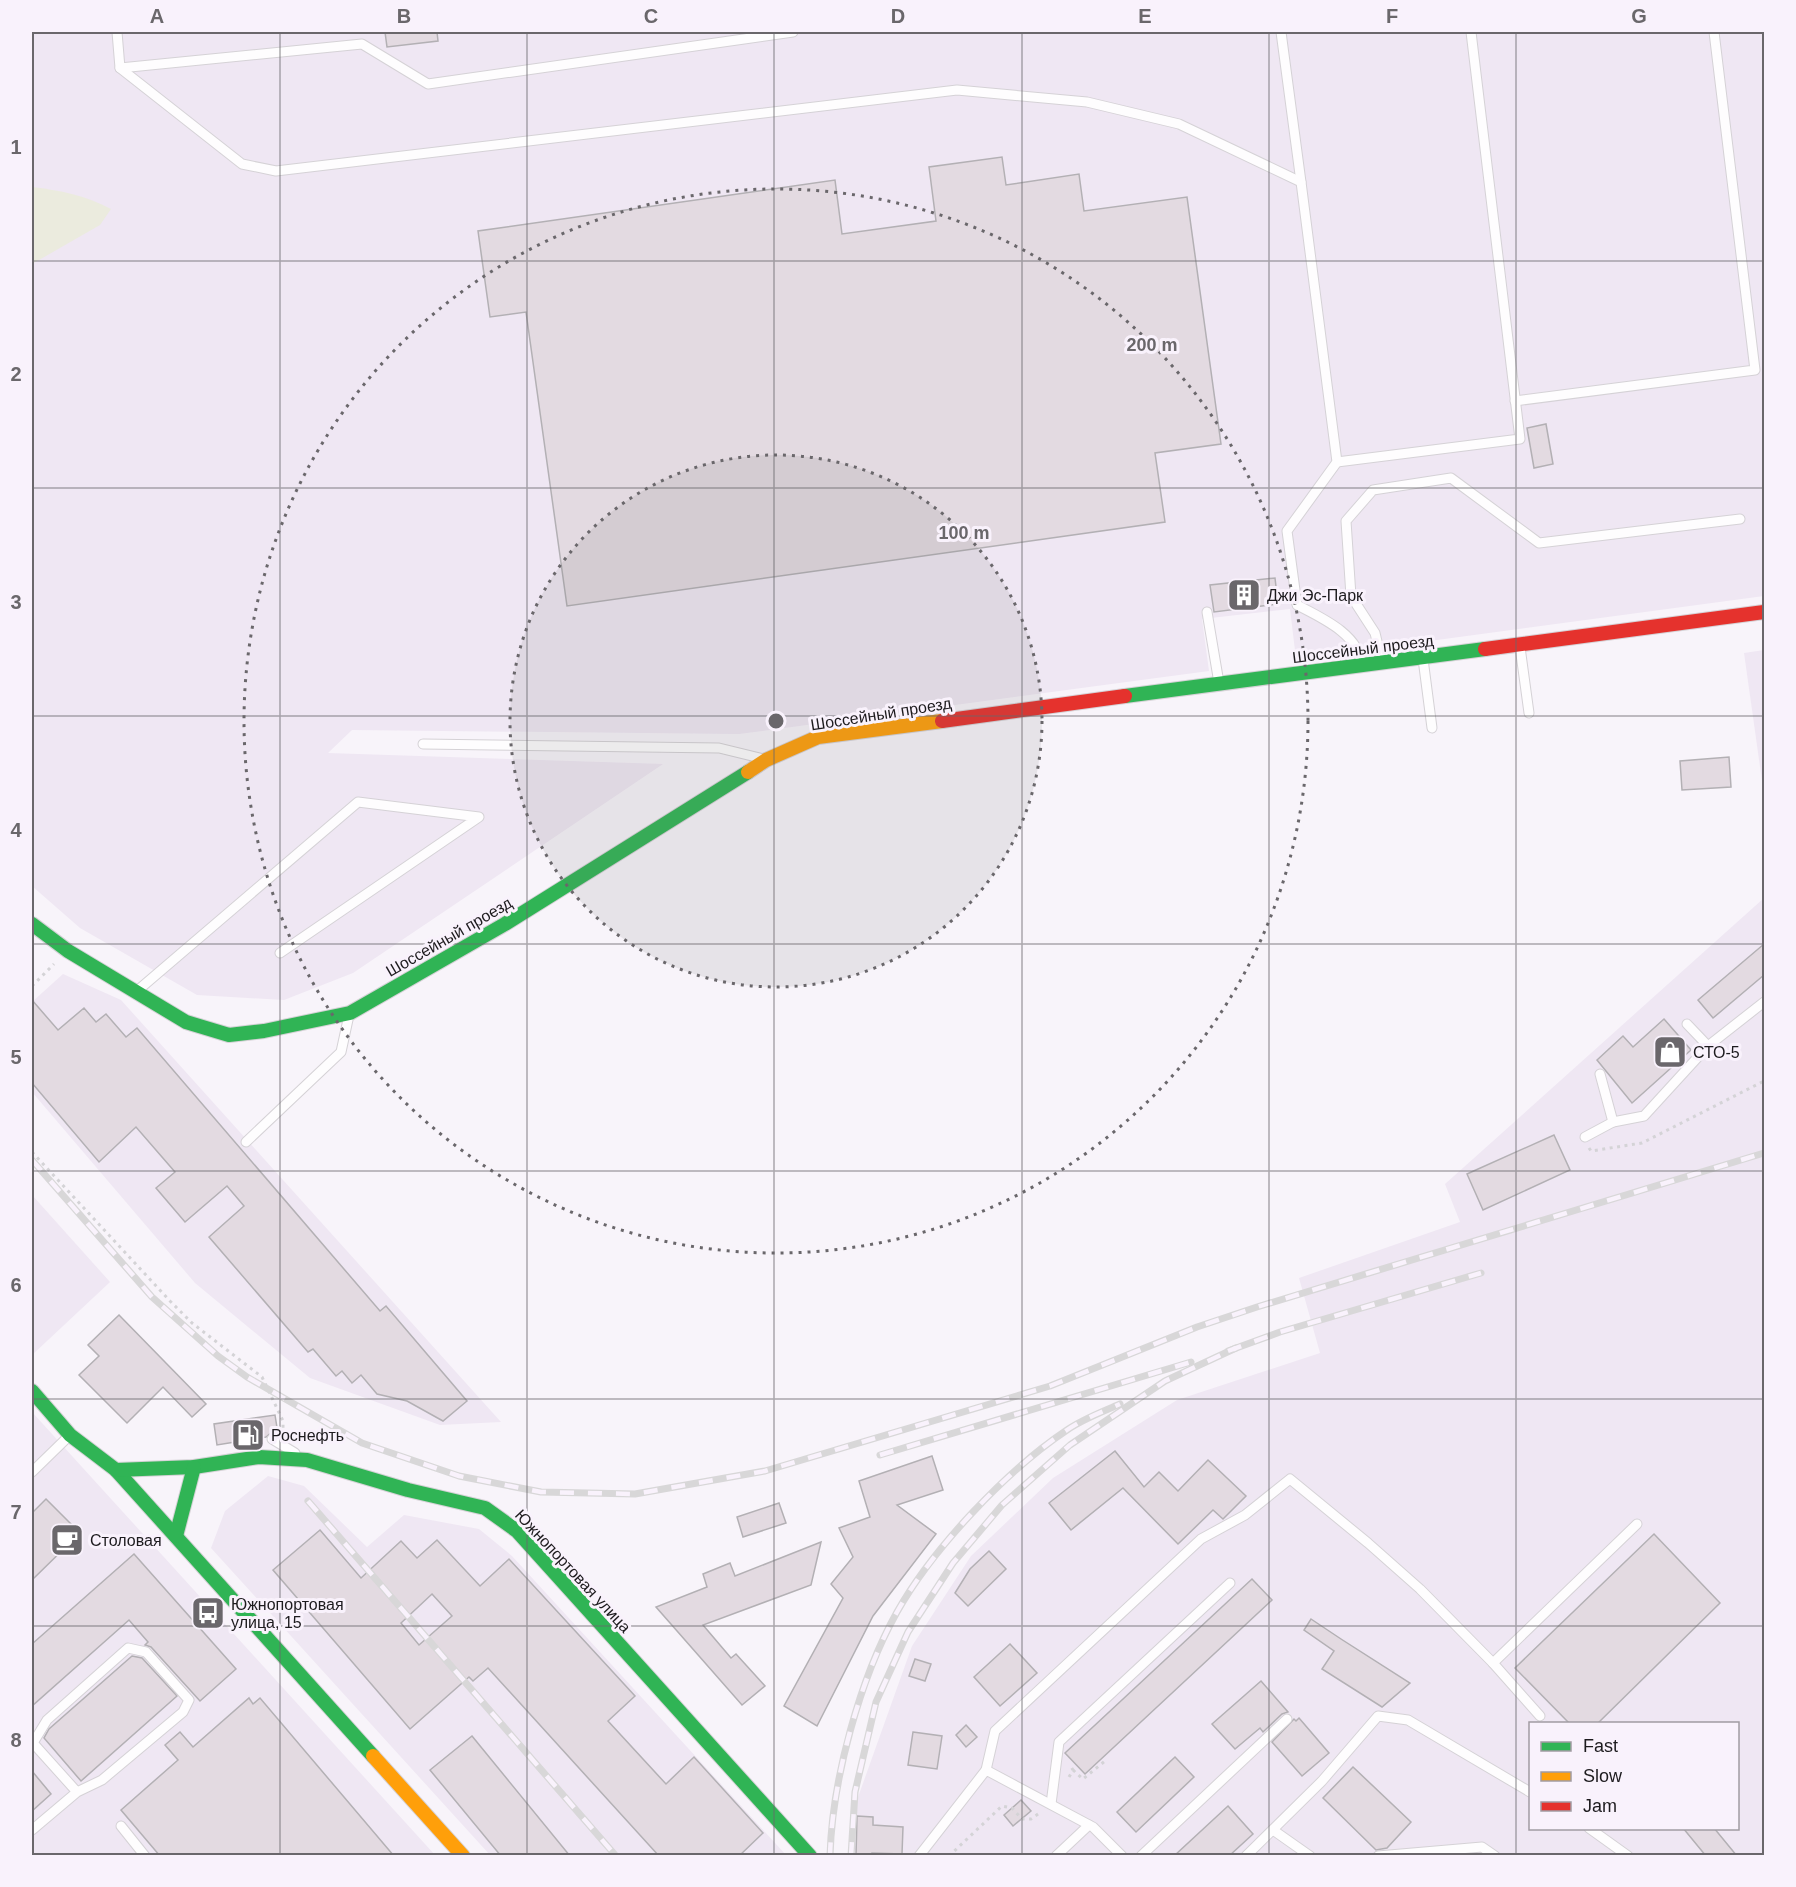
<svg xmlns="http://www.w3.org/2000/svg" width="1796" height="1887" viewBox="0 0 1796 1887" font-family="Helvetica,sans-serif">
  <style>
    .built { fill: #efe7f3; fill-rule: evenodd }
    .green { fill: #ebebde }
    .building { fill: #e3dae1; stroke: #b3b0b4; stroke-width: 1.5; fill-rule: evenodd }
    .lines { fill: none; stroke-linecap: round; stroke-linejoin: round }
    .lane-casing { stroke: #d5d2d6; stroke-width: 11 }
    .fast-casing { stroke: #d5d2d6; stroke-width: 16 }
    .slow-casing { stroke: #d5d2d6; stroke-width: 16 }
    .jam-casing { stroke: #d5d2d6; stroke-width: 16 }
    .path { stroke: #d4d3d6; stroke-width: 3; stroke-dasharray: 3 4.5; stroke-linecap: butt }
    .lane { stroke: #fefdfe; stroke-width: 9 }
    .fast { stroke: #30b455; stroke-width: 14 }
    .slow { stroke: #ff9f0a; stroke-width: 14 }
    .jam { stroke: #e5322d; stroke-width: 14 }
    .rail-casing { stroke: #d8d7d8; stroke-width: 7 }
    .rail { stroke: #f9f2fc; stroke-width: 4.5; stroke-dasharray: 14; stroke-linecap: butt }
    .grid { fill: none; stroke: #6a676b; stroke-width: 1.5; stroke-opacity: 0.55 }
    .ring { fill: none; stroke: #6a676b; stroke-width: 3; stroke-dasharray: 3 6 }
    .labels { text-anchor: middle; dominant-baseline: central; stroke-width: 6; stroke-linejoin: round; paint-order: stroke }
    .poi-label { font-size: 16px; fill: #1d1b1e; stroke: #f9f2fc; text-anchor: start }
    .street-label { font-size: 16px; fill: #1d1b1e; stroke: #f9f2fc }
    .centre { fill: #6a676b; stroke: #f9f2fc; stroke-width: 3 }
    .ring-label { font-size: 18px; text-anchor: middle; font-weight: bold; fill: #6a676b; stroke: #f9f2fc; stroke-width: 6; stroke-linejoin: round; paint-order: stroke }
    .neatline { fill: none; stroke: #6a676b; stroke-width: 2 }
    .grid-label { font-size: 20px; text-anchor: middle; font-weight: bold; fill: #6a676b }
  </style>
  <rect width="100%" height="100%" fill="#f8f4fa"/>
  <!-- built -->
  <g class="built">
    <path d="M32,32h1732v564l-468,63 -6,-50 -88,10 7,52 -470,63 -387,-4 -24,23 335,11 -310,209 -69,27 -87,-5 -117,-67 -48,-42z"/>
    <path d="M1764,650v145l-20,-142z"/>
    <path d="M1764,898v957l-910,1 3,-56 55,-154 59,-90 82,-78 124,-78 143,-47 -21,-75 161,-56 -15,-38zM1530,1724h208v104h-208z"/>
    <path d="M63,974l58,26 380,422 -61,3 -130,-47 -115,-95 -163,-191v-90z"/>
    <path d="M32,1195l78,87 -78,73z"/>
    <path d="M32,1412l403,443h-403z"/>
    <path d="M268,1476l36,10 63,61 37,-32 75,14 33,27 274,299h-296l-279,-307 14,-37z"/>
  </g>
  <!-- green -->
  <path class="green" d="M32,187c27,3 55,9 79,22l-11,16 -68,39z"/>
  <!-- building -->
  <g class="building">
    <path d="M385,32h52l1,9 -51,6z"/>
    <path d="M1002,157l4,28 73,-11 5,37 103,-14 34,247 -66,9 10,69 -598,84 -41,-294 -36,5 -12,-86 357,-51 7,54 94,-13 -7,-54z"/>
    <path d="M1546,424l7,40 -19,4 -7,-40z"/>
    <path d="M1275,578l3,26 -64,8 -4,-27z"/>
    <path d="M1729,757l2,30 -49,3 -2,-29z"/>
    <path d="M1764,944v31l-51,43 -15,-18z"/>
    <path d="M32,1000l26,30 26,-22 12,14 10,-8 20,23 11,-9 243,283 6,-5 81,95 -24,20 -36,-20 -30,-7 -16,-19 -9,8 -10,-12 -6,5 -23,-27 -5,3 -99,-115 35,-31 -17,-20 -42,36 -29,-34 19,-16 -39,-45 -37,35 -67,-79z"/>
    <path d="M1664,1019l27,31 -59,53 -35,-43 26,-24 10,11z"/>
    <path d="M1554,1135l16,35 -87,40 -16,-36z"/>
    <path d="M119,1315l87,89 -14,13 -29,-30 -36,36 -48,-48 20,-19 -11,-11z"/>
    <path d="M275,1415l3,19 -6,-2 -6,5 -49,8 -3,-21z"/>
    <path d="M1115,1451l29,36 15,-15 19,19 30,-31 38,36 -23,23 -10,-9 -35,34 -55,-56 -52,42 -22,-27z"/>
    <path d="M932,1456l11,34 -46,15 39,29 -63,82 -56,110 -33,-20 59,-108 -12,-14 22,-27 -14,-29 31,-11 -11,-36z"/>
    <path d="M46,1499l34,34 -48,47v-67z"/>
    <path d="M779,1503l7,20 -43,14 -6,-20z"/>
    <path d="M320,1530l41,48 40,-37 16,17 20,-18 43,46 29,-27 126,137 -27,25 58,63 28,-27 69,76 -24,23h-80l-171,-188 -15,13 -4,-4 -59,52 -137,-159zM432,1594l20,22 -33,29 -18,-22z"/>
    <path d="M1654,1534l66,69 -123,121h-27l-55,-56z"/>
    <path d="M821,1542l-10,43 -108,40 28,33 5,-4 29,32 -23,19 -86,-98 51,-20 -4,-13 27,-11 5,13z"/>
    <path d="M989,1551l17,18 -38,37 -13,-13 15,-24z"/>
    <path d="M134,1554l102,115 -36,32 -49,-54 -6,-2 3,-3 -19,-22 -97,86v-62z"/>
    <path d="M1252,1579l20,21 -187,174 -20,-21z"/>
    <path d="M1311,1619l30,20 69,44 -28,24 -60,-38 12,-18 -30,-21z"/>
    <path d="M1010,1644l27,29 -37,33 -26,-29z"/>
    <path d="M132,1656l10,2 35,38 -96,85 -37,-43 5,-9z"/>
    <path d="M915,1659l16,5 -6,17 -16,-5z"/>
    <path d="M1261,1681l27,31 -6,2 -19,18 -3,-4 -25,21 -23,-25z"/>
    <path d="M249,1698l4,6 7,-6 134,158h-234l-39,-46 57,-50 -13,-15 15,-13 13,15z"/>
    <path d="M1299,1718l30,35 -27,23 -30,-34 22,-23 2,2z"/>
    <path d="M966,1725l11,12 -11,10 -10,-12z"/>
    <path d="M913,1732l29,4 -5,33 -29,-4z"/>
    <path d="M472,1736l98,120h-69l-71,-86z"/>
    <path d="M1175,1757l19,20 -58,55 -19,-20z"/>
    <path d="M1353,1767l58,55 -24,26 -11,2 -53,-52z"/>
    <path d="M32,1771l19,23 -19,17z"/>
    <path d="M1021,1800l10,11 -18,15 -9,-11z"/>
    <path d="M1228,1806l25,28 -24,22h-55z"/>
    <path d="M857,1816l16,1v8l30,2 -1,27 -30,-1v3h-16z"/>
    <path d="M1683,1828h31l23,28h-31z"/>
  </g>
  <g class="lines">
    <defs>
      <g id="lane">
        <path d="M117,32l3,36 122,96 34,7 681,-81 130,12 92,22 122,58 36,280 -50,69 10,74c23,12 64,30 64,60"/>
        <path d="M1281,32l20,150"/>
        <path d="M120,68l242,-24 66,40 365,-52"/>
        <path d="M1515,401l240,-31 -41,-338"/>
        <path d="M1337,462l183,-23 -49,-407"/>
        <path d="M1207,612l12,71"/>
        <path d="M1520,647l9,66"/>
        <path d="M1423,659l9,69"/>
        <path d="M1382,662l-7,-29 -24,-37 -5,-75 27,-31 78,-12 88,65 201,-24"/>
        <path d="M423,744l296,4 41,10"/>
        <path d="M137,991l221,-189 121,15 -199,136"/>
        <path d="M1687,1024l21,22"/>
        <path d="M1600,1074l13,48 31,-6 64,-70 56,-44"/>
        <path d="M1585,1137l28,-15"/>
        <path d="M246,1142l95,-90 8,-37"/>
        <path d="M272,1439l23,14"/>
        <path d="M32,1472l38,-37"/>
        <path d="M1493,1663l47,53"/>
        <path d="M986,1770l9,-39 206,-192 44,-24 45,-36 78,64 52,46 73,74 144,-139"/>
        <path d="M1051,1804l8,-62 171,-159"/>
        <path d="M121,1826l24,30"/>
        <path d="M1589,1828l39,28"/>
        <path d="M32,1830l45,-38 25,-12 81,-68 6,-12 -43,-48 -18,-4 -81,72 -14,23 44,49"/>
        <path d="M1273,1830l37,26"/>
        <path d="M919,1856l67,-86 107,57 29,29"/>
        <path d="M1056,1856l33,-31"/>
        <path d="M1141,1856l146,-137"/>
        <path d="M1246,1856l76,-75 56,-65 30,4 122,72"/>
        <path d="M1378,1856l104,-9 13,9"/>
      </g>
      <g id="fast">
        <path d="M1125,696l360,-47"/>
        <path d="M32,924l36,27 118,71 43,13 35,-4 86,-18 155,-89 243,-152"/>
        <path d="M32,1391l38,44 46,35 257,286"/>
        <path d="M116,1470l78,-3 65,-10 48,3 101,30 77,18 32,23 293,325"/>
        <path d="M176,1536l18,-69"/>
      </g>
      <g id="slow">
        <path d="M748,772l18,-12 52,-23 124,-16"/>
        <path d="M373,1756l90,100"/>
      </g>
      <g id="jam">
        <path d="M1485,649l279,-37"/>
        <path d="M942,721l183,-25"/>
      </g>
    </defs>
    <!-- lane casing -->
    <use href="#lane" class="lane-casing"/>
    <!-- fast casing -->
    <use href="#fast" class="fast-casing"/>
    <!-- slow casing -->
    <use href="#slow" class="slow-casing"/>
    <!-- jam casing -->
    <use href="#jam" class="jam-casing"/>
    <!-- path -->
    <g class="path">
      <path d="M32,986l22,-22"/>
      <path d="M1589,1148l2,3 51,-8 122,-62"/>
      <path d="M32,1152l138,149 22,22 70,54 21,44v11"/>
      <path d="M1073,1770l10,9 22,-18"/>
      <path d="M1069,1777l4,-7 -3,-5"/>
      <path d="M949,1856l53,-50 10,2 10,11h9l10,-7"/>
    </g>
    <!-- lane -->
    <use href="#lane" class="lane"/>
    <!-- fast -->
    <use href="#fast" class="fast"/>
    <!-- slow -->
    <use href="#slow" class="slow"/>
    <!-- jam -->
    <use href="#jam" class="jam"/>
    <defs>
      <g id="rail">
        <path d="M32,1160l120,137 66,59 29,21 115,66 97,33 82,16 94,2 130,-23 285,-85 147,-59 60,-20 507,-154"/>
        <path d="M1228,1351l52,-19 201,-59"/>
        <path d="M880,1455l311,-93"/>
        <path d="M308,1501l308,355"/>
        <path d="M830,1856c2,-76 30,-178 67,-244 36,-64 110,-142 170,-182 16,-11 35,-18 53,-26"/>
        <path d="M851,1856l4,-64 21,-90 32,-70 45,-69 49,-58 68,-60 95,-64 71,-33"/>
      </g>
    </defs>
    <!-- rail casing -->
    <use href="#rail" class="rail-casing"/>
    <!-- rail -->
    <use href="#rail" class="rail"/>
  </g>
  <!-- grid -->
  <path class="grid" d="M280,32v1824M527,32v1824M774,32v1824M1022,32v1824M1269,32v1824M1516,32v1824M32,261h1732M32,488h1732M32,716h1732M32,944h1732M32,1171h1732M32,1399h1732M32,1626h1732"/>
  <!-- distance rings -->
  <circle cx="776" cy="721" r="266" fill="#6a676b" fill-opacity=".12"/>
  <g class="ring">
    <circle cx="776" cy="721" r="266"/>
    <circle cx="776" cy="721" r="532"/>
  </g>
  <!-- icons -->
  <defs>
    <symbol id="building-square" viewBox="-11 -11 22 22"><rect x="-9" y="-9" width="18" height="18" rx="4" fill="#6a676b" stroke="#f9f2fc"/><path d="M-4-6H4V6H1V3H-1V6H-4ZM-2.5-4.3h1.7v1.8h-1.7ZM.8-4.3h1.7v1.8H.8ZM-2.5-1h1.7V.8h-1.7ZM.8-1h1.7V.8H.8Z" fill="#fff"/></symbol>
    <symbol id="shop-square" viewBox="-11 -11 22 22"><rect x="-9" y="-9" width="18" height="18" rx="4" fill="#6a676b" stroke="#f9f2fc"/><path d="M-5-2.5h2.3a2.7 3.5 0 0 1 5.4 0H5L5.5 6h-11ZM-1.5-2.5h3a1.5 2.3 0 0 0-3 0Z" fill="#fff"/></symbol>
    <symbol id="fuel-square" viewBox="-11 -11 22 22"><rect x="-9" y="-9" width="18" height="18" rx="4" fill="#6a676b" stroke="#f9f2fc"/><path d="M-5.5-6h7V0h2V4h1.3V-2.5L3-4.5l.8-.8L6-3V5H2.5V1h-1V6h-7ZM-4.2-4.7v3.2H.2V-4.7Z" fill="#fff"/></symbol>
    <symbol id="cafe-square" viewBox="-11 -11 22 22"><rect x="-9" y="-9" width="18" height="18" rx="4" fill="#6a676b" stroke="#f9f2fc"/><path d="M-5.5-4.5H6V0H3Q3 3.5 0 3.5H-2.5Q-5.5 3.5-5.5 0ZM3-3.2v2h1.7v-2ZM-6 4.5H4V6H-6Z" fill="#fff"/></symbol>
    <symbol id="bus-square" viewBox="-11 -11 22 22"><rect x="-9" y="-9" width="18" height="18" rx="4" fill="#6a676b" stroke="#f9f2fc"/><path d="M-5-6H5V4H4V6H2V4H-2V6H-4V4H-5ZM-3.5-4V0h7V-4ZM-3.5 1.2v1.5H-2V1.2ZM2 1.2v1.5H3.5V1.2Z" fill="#fff"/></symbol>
  </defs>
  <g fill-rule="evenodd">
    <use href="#building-square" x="1225" y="576" width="38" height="38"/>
    <use href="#shop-square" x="1651" y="1033" width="38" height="38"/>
    <use href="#fuel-square" x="229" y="1416" width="38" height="38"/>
    <use href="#cafe-square" x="48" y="1521" width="38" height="38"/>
    <use href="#bus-square" x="189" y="1594" width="38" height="38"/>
  </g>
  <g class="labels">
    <!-- poi labels -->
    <g class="poi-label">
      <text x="1267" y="595">Джи Эс-Парк</text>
      <text x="1693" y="1052">СТО-5</text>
      <text x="271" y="1435">Роснефть</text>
      <text x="90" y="1540">Столовая</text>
      <text x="231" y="1604">Южнопортовая<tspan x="231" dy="18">улица, 15</tspan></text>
    </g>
    <!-- street labels -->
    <g class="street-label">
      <text transform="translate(1363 649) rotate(-7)">Шоссейный проезд</text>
      <text transform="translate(881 714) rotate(-9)">Шоссейный проезд</text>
      <text transform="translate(449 937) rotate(-30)">Шоссейный проезд</text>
      <text transform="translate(573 1571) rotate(47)">Южнопортовая улица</text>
    </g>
  </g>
  <circle cx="776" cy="721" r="9" class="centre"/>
  <g class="ring-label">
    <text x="1152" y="351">200 m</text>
    <text x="964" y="539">100 m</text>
  </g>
  <!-- border -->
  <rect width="1796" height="1887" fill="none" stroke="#f9f2fc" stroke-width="66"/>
  <!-- legend -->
  <rect x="1529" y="1722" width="210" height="108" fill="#f9f2fc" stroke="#a19ca3" stroke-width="1.5"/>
  <rect x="1541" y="1742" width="30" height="9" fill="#30b455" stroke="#a19ca3" stroke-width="1.5"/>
  <text x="1583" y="1752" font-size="18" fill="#1d1b1e">Fast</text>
  <rect x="1541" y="1772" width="30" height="9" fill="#ff9f0a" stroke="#a19ca3" stroke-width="1.5"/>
  <text x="1583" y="1782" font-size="18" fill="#1d1b1e">Slow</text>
  <rect x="1541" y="1802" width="30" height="9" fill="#e5322d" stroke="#a19ca3" stroke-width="1.5"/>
  <text x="1583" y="1812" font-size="18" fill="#1d1b1e">Jam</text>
  <rect x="33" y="33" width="1730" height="1821" class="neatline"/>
  <g class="grid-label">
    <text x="157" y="23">A</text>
    <text x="404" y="23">B</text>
    <text x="651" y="23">C</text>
    <text x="898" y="23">D</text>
    <text x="1145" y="23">E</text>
    <text x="1392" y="23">F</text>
    <text x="1639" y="23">G</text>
    <text x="16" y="154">1</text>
    <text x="16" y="381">2</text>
    <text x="16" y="609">3</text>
    <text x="16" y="837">4</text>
    <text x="16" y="1064">5</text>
    <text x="16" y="1292">6</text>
    <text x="16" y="1519">7</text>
    <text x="16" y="1747">8</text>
  </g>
</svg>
